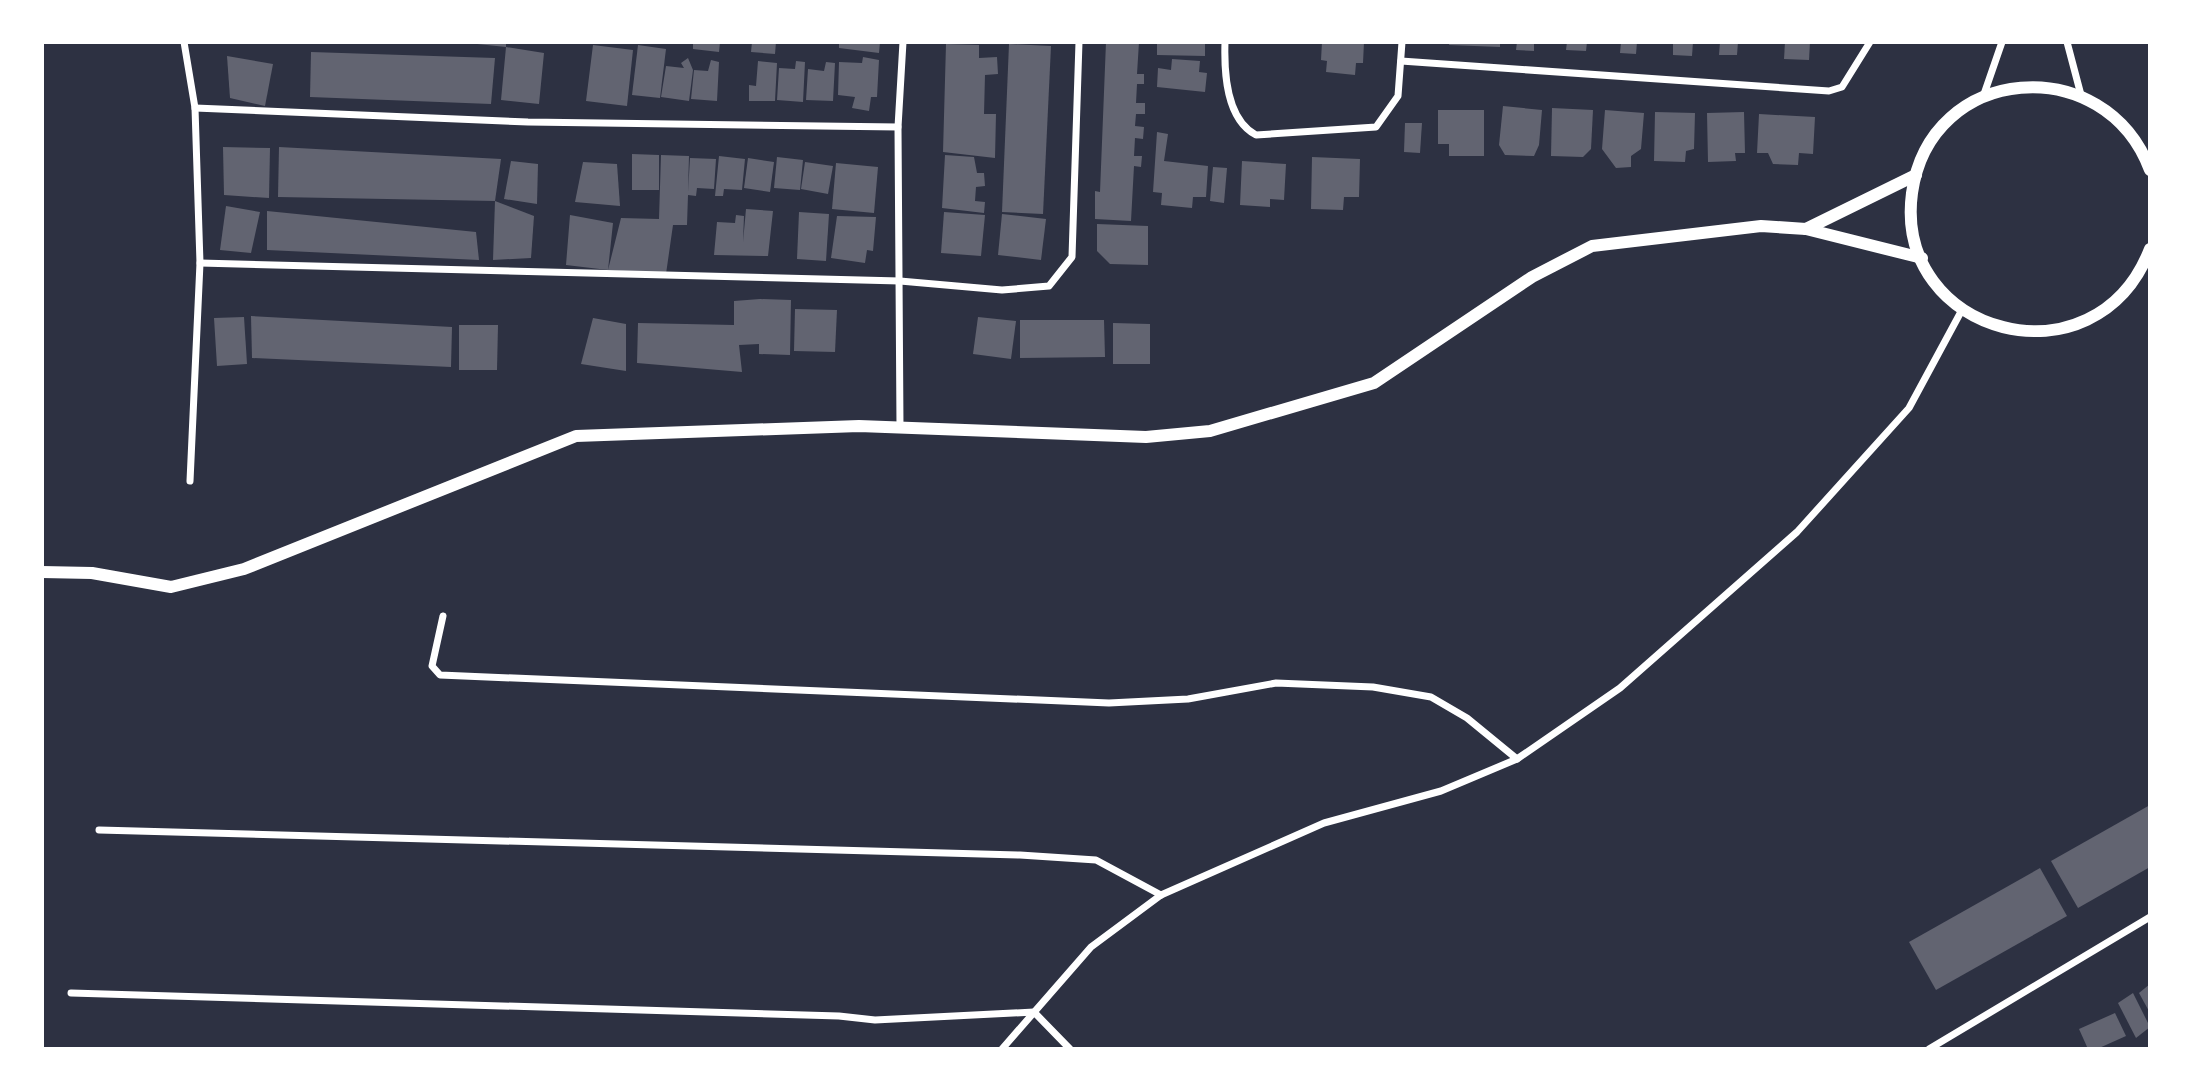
<svg xmlns="http://www.w3.org/2000/svg" width="2192" height="1091" viewBox="0 0 2192 1091" font-family="'PT Sans',sans-serif">
  <style>
    .building { fill: #626471 }
    .lines { fill: none; stroke-linecap: round; stroke-linejoin: round }
    .minor { stroke: #fff; stroke-width: 7 }
    .tertiary { stroke: #fff; stroke-width: 12 }
  </style>
  <rect width="100%" height="100%" fill="#2d3142"/>
  <!-- building -->
  <g class="building">
    <path d="M458,42h48v5l38,6 -5,51 -38,-4 5,-53z"/>
    <path d="M693,42h27l-1,10 -26,-3z"/>
    <path d="M752,42h24l-1,12 -24,-2z"/>
    <path d="M839,42h41l-1,11 -40,-5z"/>
    <path d="M1106,42h33l-2,32h7v10h-7l-1,19h9v11h-9l-1,12 9,1 -1,12 -8,-1 -1,18h8l-1,11 -7,-1 -3,55 -36,-2v-28l5,1z"/>
    <path d="M1157,42h48v14l-48,-1z"/>
    <path d="M1322,42h42l-1,21h-7l-1,12 -29,-3 1,-11 -6,-1z"/>
    <path d="M1450,42h50v5l-51,-2z"/>
    <path d="M1517,42h17v9l-18,-1z"/>
    <path d="M1567,42h20l-1,9 -20,-1z"/>
    <path d="M1621,42h16l-1,12 -16,-1z"/>
    <path d="M1673,42h20l-1,14 -19,-1z"/>
    <path d="M1720,42h18l-1,13h-18z"/>
    <path d="M1785,42h25l-1,18 -25,-1z"/>
    <path d="M946,44l33,1v13l18,-1 1,17 -13,1 -1,39h12l-1,44 -52,-6z"/>
    <path d="M1009,44l42,2 -8,168 -41,-2z"/>
    <path d="M593,45l40,5 -6,56 -41,-5z"/>
    <path d="M638,45l28,4 -6,49 -28,-3z"/>
    <path d="M311,52l184,6 -4,46 -181,-7z"/>
    <path d="M227,56l46,8 -8,42 -35,-8z"/>
    <path d="M863,57l16,3 -2,37h-6l-2,14 -17,-3 3,-11 -17,-2 1,-33 23,1z"/>
    <path d="M688,58l5,12 -4,31 -28,-4 5,-31 18,2 -3,-5z"/>
    <path d="M1172,59l28,2 -1,11 8,1 -2,19 -48,-5 1,-19 13,2z"/>
    <path d="M711,60l8,2 -2,39 -26,-2 3,-29 14,1z"/>
    <path d="M758,61l19,2 -2,38h-26v-16l7,1z"/>
    <path d="M796,61l9,1 -2,40 -26,-2 2,-32 16,1z"/>
    <path d="M826,62l9,1 -2,38 -27,-1 2,-31 16,2z"/>
    <path d="M1503,106l39,4 -3,35 -5,11 -29,-1 -6,-10z"/>
    <path d="M1552,108l41,2 -2,39 -8,8 -32,-1z"/>
    <path d="M1438,110h46v46h-35v-12h-11z"/>
    <path d="M1605,110l39,3 -3,36 -10,7v11l-15,1 -14,-19z"/>
    <path d="M1655,112l40,1 -1,36 -8,2 -1,11 -31,-1z"/>
    <path d="M1744,112l1,41h-10l1,8 -28,1 -1,-49z"/>
    <path d="M1759,114l56,3 -2,37 -14,-1 -1,12 -25,-1 -5,-11h-11z"/>
    <path d="M1405,123h17l-2,30 -16,-1z"/>
    <path d="M1157,132l11,2 -4,27 44,5 -2,31h-13l-1,11 -31,-3 1,-12 -9,-1z"/>
    <path d="M223,147l47,1 -1,50 -45,-3z"/>
    <path d="M279,147l222,12 -6,42 -217,-4z"/>
    <path d="M632,154l27,1v35h-27z"/>
    <path d="M661,155l28,1 -1,36 2,-34 26,1 -2,30 -17,-1 -1,8 -8,-1 -1,30h-14l-7,49 -58,-4 -42,-5 4,-50 43,8 -5,47 13,-52 38,1z"/>
    <path d="M945,155l29,2 3,16h7l1,13 -9,1 -1,14 10,1 -1,11 -42,-5z"/>
    <path d="M719,156l26,3 -3,31 -18,-1 -1,7h-8z"/>
    <path d="M777,157l26,3 -3,30 -26,-2z"/>
    <path d="M1312,157l48,2 -1,38h-15l-1,13 -32,-1z"/>
    <path d="M748,158l26,4 -4,30 -26,-4z"/>
    <path d="M511,161l27,3 -1,40 -33,-5z"/>
    <path d="M1242,161l44,3 -2,36 -14,-1v8l-30,-2z"/>
    <path d="M583,162l34,2 3,42 -45,-4z"/>
    <path d="M805,162l28,4 -5,28 -27,-5z"/>
    <path d="M836,163l42,4 -4,46 -42,-4z"/>
    <path d="M1213,167l14,1 -3,35 -14,-2z"/>
    <path d="M495,201l39,15 -3,42 -38,2z"/>
    <path d="M226,206l34,6 -9,41 -31,-3z"/>
    <path d="M746,209l27,2 -5,45 -54,-1 3,-33 18,1 1,-8 8,1 -1,26z"/>
    <path d="M267,211l209,21 3,28 -212,-10z"/>
    <path d="M799,212l30,2 -3,47 -29,-2z"/>
    <path d="M944,212l41,3 -4,41 -40,-3z"/>
    <path d="M1002,214l44,5 -5,41 -43,-5z"/>
    <path d="M837,216l39,1 -3,34 -6,-1 -2,13 -34,-5z"/>
    <path d="M1097,224l51,2v39l-38,-1 -13,-13z"/>
    <path d="M760,299l31,1 -1,55 -31,-1v-10l-20,1 3,27 -105,-9 1,-40 96,2v-24z"/>
    <path d="M795,309l42,1 -2,42 -41,-1z"/>
    <path d="M251,316l201,11 -1,40 -199,-9z"/>
    <path d="M244,317l3,47 -30,2 -3,-48z"/>
    <path d="M978,317l38,4 -5,38 -38,-5z"/>
    <path d="M593,318l33,6v47l-45,-7z"/>
    <path d="M1020,320h84l1,37 -85,1z"/>
    <path d="M1113,323l37,1v40h-37z"/>
    <path d="M459,325h39l-1,45h-38z"/>
    <path d="M2150,805v62l-72,41 -27,-47z"/>
    <path d="M2040,868l27,48 -131,74 -27,-48z"/>
    <path d="M2150,984v29l-11,-20z"/>
    <path d="M2133,993l17,34 -14,11 -18,-35z"/>
    <path d="M2115,1013l11,23 -29,13h-9l-9,-20z"/>
  </g>
  <g class="lines">
    <!-- minor -->
    <g class="minor">
      <path d="M184,42l11,66 5,155 -10,218"/>
      <path d="M1225,42c-1,31 1,77 31,93l120,-8 22,-31 4,-54"/>
      <path d="M2067,42l14,53"/>
      <path d="M1401,61l428,30 13,-4 28,-45"/>
      <path d="M1983,97l19,-55"/>
      <path d="M195,108l333,14 370,5"/>
      <path d="M200,263l700,18 102,9 47,-4 23,-29 7,-215"/>
      <path d="M900,426l-2,-299 5,-85"/>
      <path d="M443,616l-11,50 8,9 669,28 79,-4 88,-16 97,4 58,10 36,21 50,41"/>
      <path d="M99,830l921,25 76,5 65,35"/>
      <path d="M71,993l768,23 36,4 159,-8 36,37"/>
      <path d="M1002,1049l89,-102 70,-52 163,-72 117,-32 76,-32 103,-71 177,-156 112,-124 54,-100"/>
      <path d="M1929,1049l221,-132"/>
    </g>
    <!-- tertiary -->
    <g class="tertiary">
      <path d="M2150,170c-45,-120 -220,-107 -238,23 -19,142 183,197 238,56"/>
      <path d="M1806,229l110,-54"/>
      <path d="M42,572l50,1 79,14 73,-18 332,-133 283,-10 287,11 64,-6 164,-48 158,-106 60,-31 169,-20 45,3 116,29"/>
    </g>
  </g>
  <!-- border -->
  <rect width="2192" height="1091" fill="none" stroke="#ffffff" stroke-width="88"/>
</svg>
